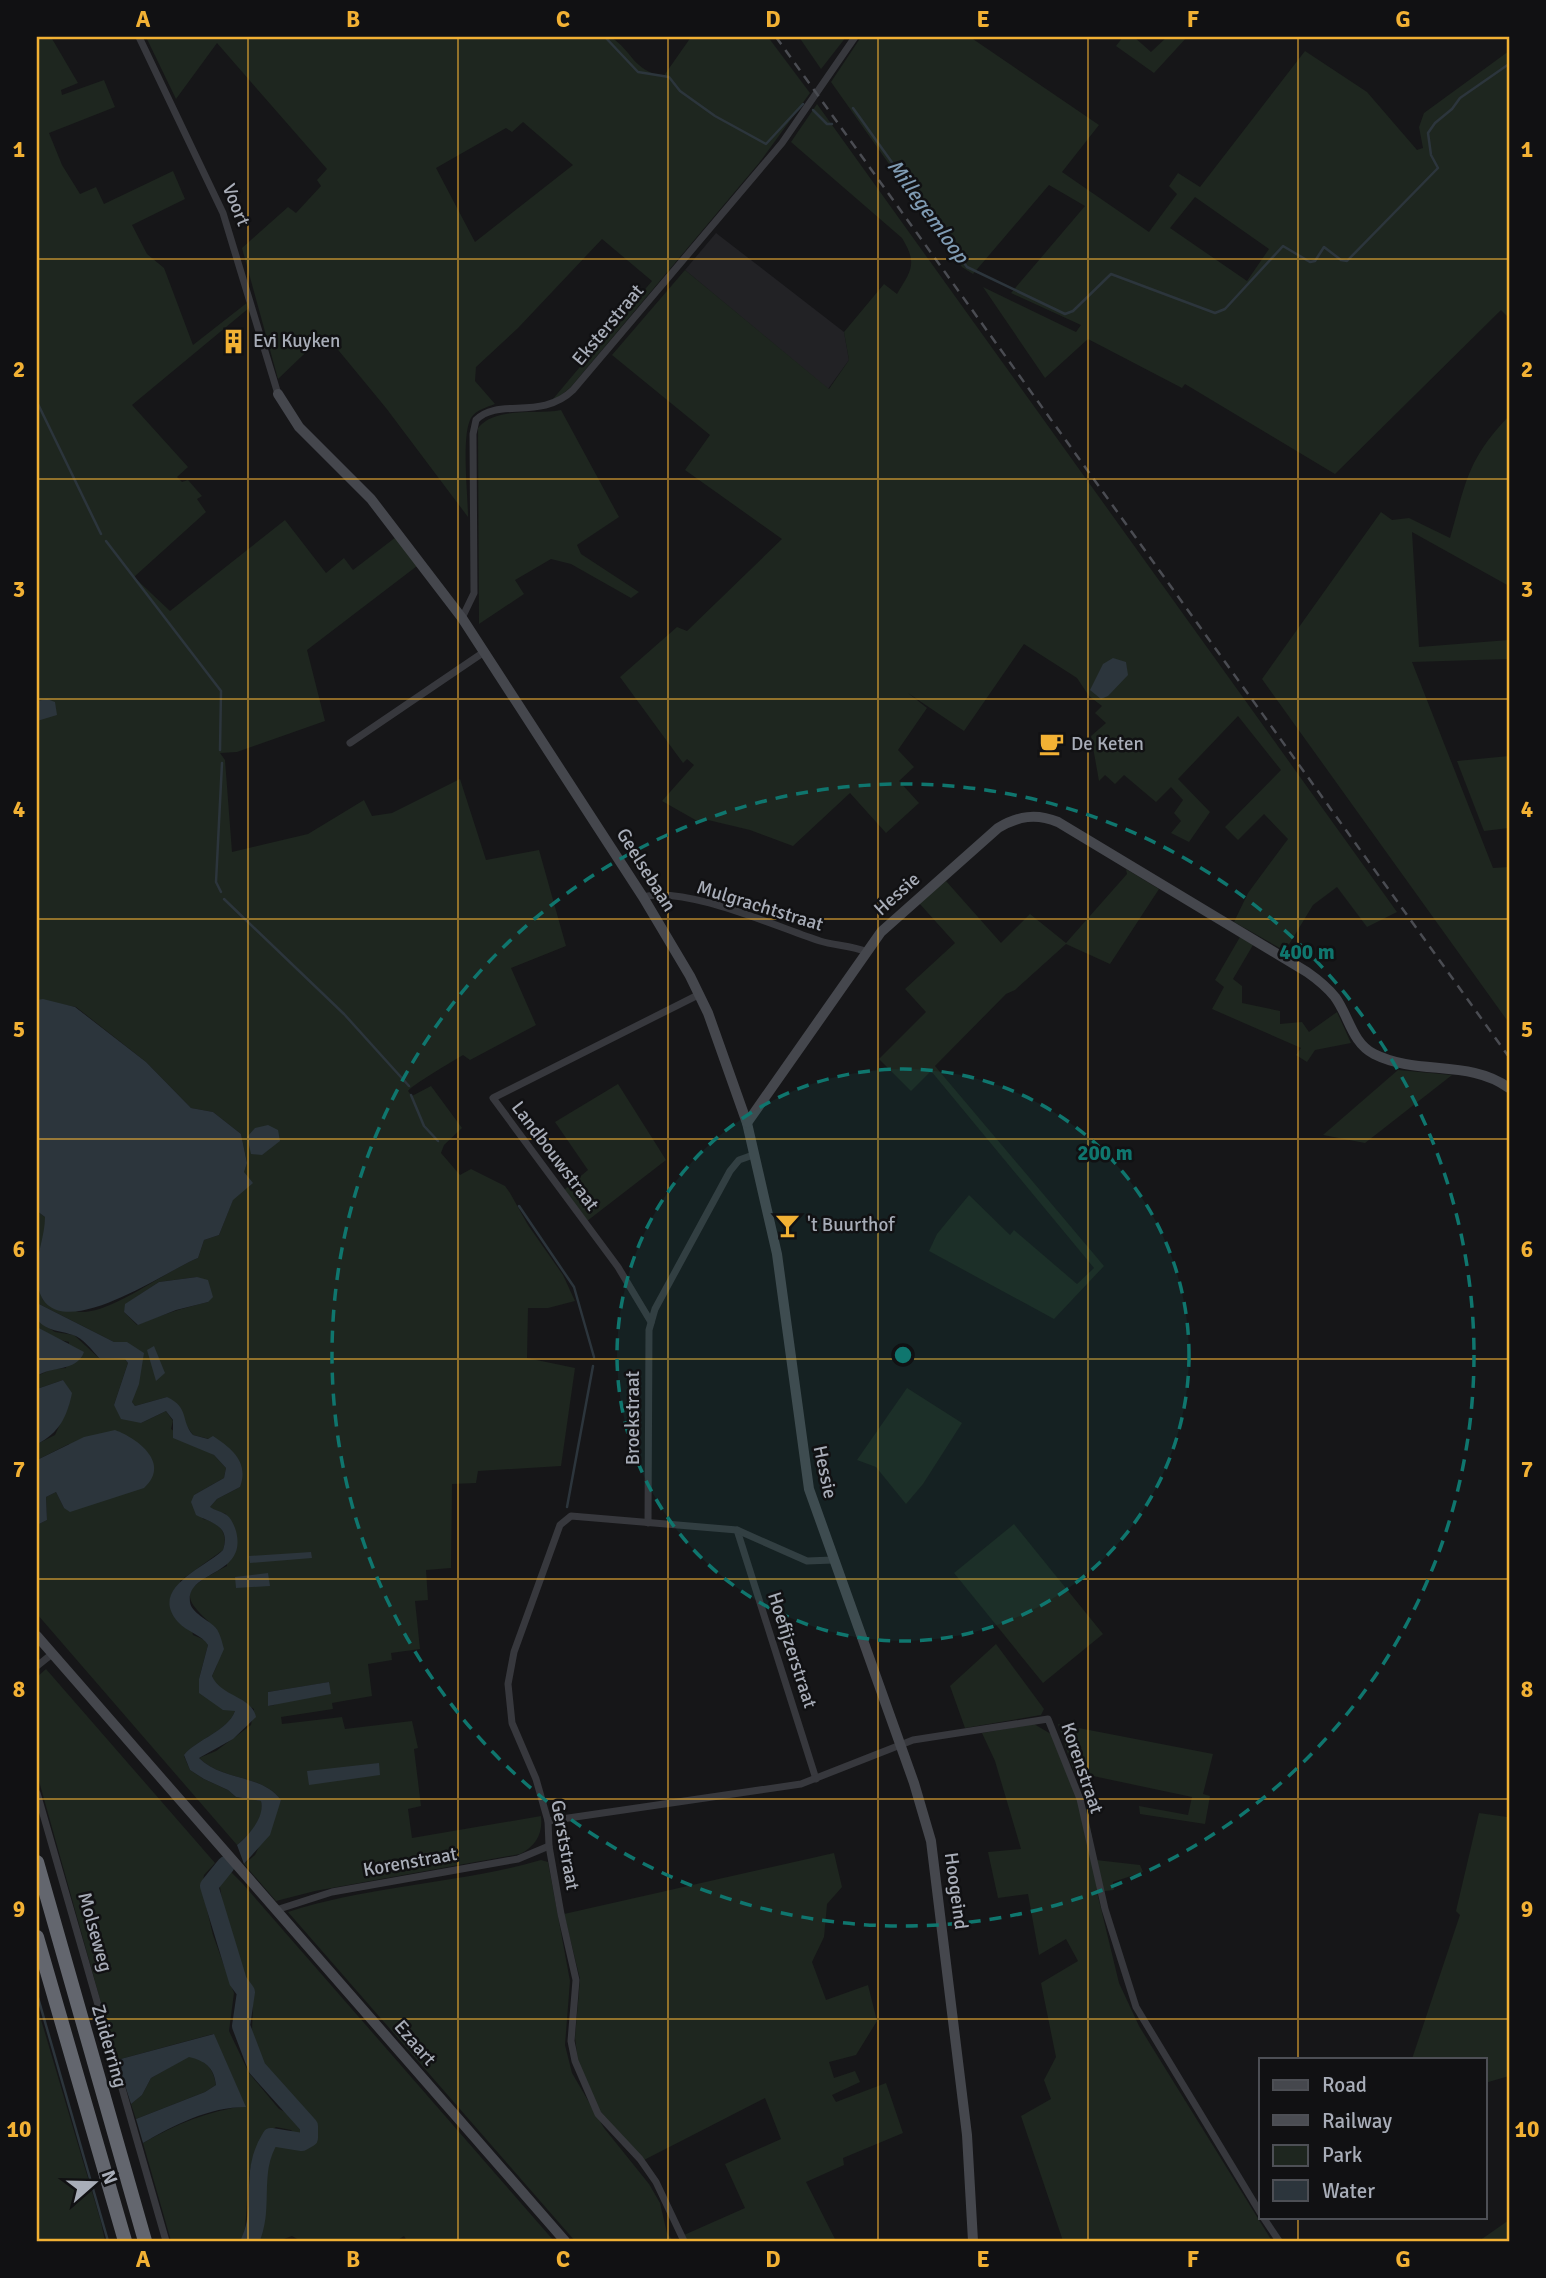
<svg xmlns="http://www.w3.org/2000/svg" width="1546" height="2278" viewBox="0 0 1546 2278" font-family="Signika,sans-serif">
  <style>
    .built { fill: #222225 }
    .green { fill: #1e261f; fill-rule: evenodd }
    .water { fill: #2c353c }
    .lines { fill: none; stroke-linecap: round; stroke-linejoin: round }
    .stream { stroke: #2c353c; stroke-width: 2.5 }
    .river { stroke: #2c353c; stroke-width: 18 }
    .street { stroke: #37383d; stroke-width: 7 }
    .secondary { stroke: #45474d; stroke-width: 10 }
    .highway { stroke: #63666e; stroke-width: 14 }
    .rail { stroke: #4a4c52; stroke-width: 2.5; stroke-dasharray: 9 7; stroke-linecap: butt }
    .grid { fill: none; stroke: #f2b134; stroke-width: 2; stroke-opacity: 0.55 }
    .ring { fill: none; stroke: #0f766e; stroke-width: 3.5; stroke-dasharray: 12 9 }
    .labels { text-anchor: middle; dominant-baseline: central; stroke-width: 5; stroke-linejoin: round; paint-order: stroke }
    .street-label { font-size: 19px; fill: #a8adb8; stroke: #111113 }
    .poi-label { font-size: 19px; fill: #a8adb8; stroke: #111113; text-anchor: start }
    .water-label { font-size: 21px; font-style: italic; fill: #7f9bb3; stroke: #111113 }
    .centre { fill: #0f766e; stroke: #111113; stroke-width: 3.5 }
    .ring-label { font-size: 21px; text-anchor: middle; font-weight: bold; fill: #0f766e; stroke: #111113; stroke-width: 5; stroke-linejoin: round; paint-order: stroke }
    .neatline { fill: none; stroke: #f2b134; stroke-width: 2.5 }
    .grid-label { font-size: 23px; text-anchor: middle; font-weight: bold; fill: #f2b134 }
  </style>
  <rect width="100%" height="100%" fill="#161618"/>
  <!-- built -->
  <path class="built" d="M716,233l128,99 5,28 -21,29 -143,-119z"/>
  <!-- green -->
  <g class="green">
    <path d="M37,37h14l27,46 -17,7 1,5 42,-15 11,27 -66,26 13,32 18,29 16,-7 8,17 69,-33 12,28 -53,26 15,29 17,14 29,77 55,-43 1,6 -117,97 56,62 -11,10 5,5 6,-2 14,16 -5,3 9,13 -72,65 36,34 115,-91 41,53 18,-15 9,12 43,-33 21,29 -110,84 18,71 -88,31 -17,1 5,7 7,92 76,-18 56,-34 8,16 20,-3 68,-34 26,81 53,-10 27,96 -55,22 25,57 -66,35 -7,-5c-11,7 -50,29 -55,36l4,5 19,-10 31,42 -18,17 -3,8 19,22 11,-6 34,17 5,7 18,32 35,50 12,26 -27,7h-20l-1,50 48,10 -14,98 -83,5 -2,12 -24,1 -1,84 -25,2 2,30 -13,1 5,48 -29,4 1,7 -24,4 4,32 -40,7 1,6 -52,8 1,7 60,-7 3,12 67,-8 6,27 -4,1 7,57 -13,3 4,29 129,-22c2,18 -5,30 -21,38l-205,37 -39,10 -32,-37 11,-9 26,-55c-19,-26 -59,-19 -82,-42l17,-7 35,-26 3,-16 -38,-23 -4,-10 5,-11v-36c-39,-34 -36,-39 10,-63l-1,-52 -17,-6 8,-9 23,-12 -31,-48 -16,-4 -26,-38 -32,9 -3,-4 2,-7 -7,-53h-13l-77,-39v-20l6,17c12,3 30,13 42,12 33,-3 80,-41 113,-54l6,-18 15,-5 28,-72 -6,-29 -28,-22 -22,-4 -45,-46 -70,-55 -39,-7zM197,1277l11,25c-25,6 -48,13 -71,23l-13,-13 2,-8 33,-22zM330,1682l-56,23 -6,1v-14z"/>
    <path d="M146,37h465c23,16 20,31 52,40l28,-40h77l42,56 -51,70 -189,225 -15,12 -2,-1 99,-118 -50,-42 -84,89 -42,39 -1,14 20,23c-8,3 -19,6 -24,14 -10,18 -3,76 -3,99l-82,-109 -61,-74 -47,45 -36,-131 46,-41 8,6 25,-27 -4,-6 10,-11 -110,-126 -41,56zM523,122l50,43 -98,77 -39,-74 70,-40 6,4z"/>
    <path d="M799,37h47l-25,32z"/>
    <path d="M861,37h109l129,88 -37,47 87,60 28,-38 -8,-8 9,-13 22,14 105,-136 62,41 50,58 6,-2 -4,-21 5,-14 85,-62v267l-8,-8 -166,164 -150,-90 -3,4 -94,-49 -43,39 -62,-91 93,45 5,-7 -70,-32 74,-87 -36,-21 -76,89 -11,-7 -131,-185zM1195,197l74,52 -22,32 -77,-53z"/>
    <path d="M1123,37h11l17,15 16,-15h20l-33,36 -38,-27z"/>
    <path d="M817,104l580,808 -30,15 -30,-40 -24,18 -28,46 -51,-29 14,-29 40,-54 -24,-25 -26,26 -13,-13 56,-57 -43,-54 -60,63 32,33 -21,30 -18,-9 10,-12 -7,-8 9,-13 -12,-13 -15,15 -32,-27 -9,9 -10,-9 -6,6 -8,-45 15,-13 -11,-10 7,-7 -13,-10 -12,-18 -53,-34 -60,87 -56,-38 19,15 -29,42 16,17 -15,14 20,22 -33,30 -36,-40 -57,53 -43,-16 -42,-10 -9,2 -37,-21 32,-36 -7,-6 -4,4 -63,-86 57,-50 10,4 95,-92 -97,-69 25,-35 -98,-80 73,-85 144,119 20,-29 -5,-28 40,-48 13,10c14,-23 21,-30 5,-56l-111,-96z"/>
    <path d="M561,410l58,107 -42,28 4,9 58,38 -8,6 -60,-34 -20,-5 -36,21 9,14 -45,30 -1,-196c18,-22 57,-13 83,-18z"/>
    <path d="M1509,416v170l-97,-54 7,115 90,-7v19l-97,3 81,206 16,-1v156l-247,-344 119,-167 11,8 17,-2 41,20c16,-56 17,-78 59,-122z"/>
    <path d="M1509,756v72l-25,3 -27,-70z"/>
    <path d="M1126,869l33,20 -49,75 -44,-20 -51,46 -9,4 -71,72 169,200 -50,53 -125,-68 8,-17 32,-39 41,40 4,-5 63,54 17,-16 -163,-197 -20,20 -32,-32 47,-47 -21,-23 50,-46 -36,-40 27,-22 55,62 29,-29 36,29 61,-69z"/>
    <path d="M1240,937l13,8 -20,34 9,7v17l38,8v13l22,-2 7,10 28,-20 14,31 -36,7 -8,12 -11,-7 5,-7 -89,-39 12,-22 -9,-7z"/>
    <path d="M1398,1070l54,5 -87,68 -42,-8z"/>
    <path d="M618,1084l48,76 -79,61 -23,-31 24,-20 -33,-48z"/>
    <path d="M37,1211l8,6v17l-8,29z"/>
    <path d="M37,1320l18,12 19,3 25,23 26,1 3,4 -14,42 27,18 25,-12 7,10 -2,8 43,26 12,13 -2,10 -30,17 9,24c16,3 26,14 20,31l-43,31 13,54 12,5 3,5 -9,34 36,32c-7,21 -38,27 -51,45l6,14 14,9 24,11 8,7 25,4c5,16 -12,34 -24,44l-200,-231v-89l10,-5 -1,-23 10,-5 8,16 5,-64 -32,16v-16l18,-9 14,-30 -6,-25 -26,9v-13l15,-7 14,-1 3,-26 -13,-3 -19,-12z"/>
    <path d="M907,1388l55,35 -39,61 -17,20 -30,-37 -19,-7z"/>
    <path d="M1014,1524l89,110 -60,49 -89,-110z"/>
    <path d="M996,1644l48,65 -3,6 -76,13 -15,-42z"/>
    <path d="M46,1669l169,194 -11,12 -2,14 11,46 21,58 -5,38 20,42 30,36 13,6 11,17 -7,3 -5,-5 -15,-3c-36,19 -25,79 -33,114h-72l-28,-98c33,-19 65,-32 102,-37l-32,-72 -96,26 -80,-286v-97z"/>
    <path d="M1034,1724l17,10 29,72 7,3 9,51 44,5 3,7 -30,10 1,8 -17,2 22,91 20,43 133,215h-209l-42,-125 30,-17 -7,-19 12,-23 -15,-74 37,-22 -12,-22 -27,16 -11,-61 -30,4 -10,-46 33,-3 -26,-88 -13,-28z"/>
    <path d="M1058,1724l155,30 -10,40 7,2 -5,28 -65,-10 -1,-8 49,9 4,-18 -118,-25z"/>
    <path d="M1508,1805l1,271 -24,7v-24h-73l48,-144 -4,-4 23,-98 28,4z"/>
    <path d="M834,1853l8,34 -15,17 -3,33 -12,25 14,38 42,-15 9,36 -21,34 -27,7 5,16 21,-7 5,11 -28,13 4,7 50,-19 17,50 -60,25 1,7 -38,17 30,59h-149l-3,-6 61,-27 -20,-44 56,-25 -16,-41 -121,62 -45,-50 -21,-49 -3,-23 5,-59 -16,-65z"/>
    <path d="M541,1860l7,2 22,119 -5,64 7,28 32,55 45,56 11,19 7,30 6,8h-98l-287,-329c82,-27 170,-28 253,-52z"/>
    <path d="M228,1869l15,15 311,357h-147l-3,-5 -8,5h-95l-9,-5 -14,5h-24l6,-17 2,-38 3,1c1,-17 3,-31 12,-45l24,5 10,-5 4,-12c-10,-29 -41,-42 -56,-71 -14,-29 -1,-44 -9,-69 -11,-36 -26,-70 -31,-109z"/>
    <path d="M37,2006l64,216 4,19h-68z"/>
    <path d="M189,2056c17,5 24,11 27,29l-11,7 -69,27 -5,-15 11,-9 9,-17z"/>
    <path d="M1509,2220v21h-30z"/>
  </g>
  <!-- water -->
  <g class="water">
    <path d="M1113,658l13,4 2,13 -20,21 -7,3 -11,-9 13,-26z"/>
    <path d="M47,699l8,3 2,13 -20,6v-20z"/>
    <path d="M43,999l32,8 71,55 45,46 22,4 28,22 6,29 -3,9 9,11 -20,17 -14,35 -15,5 -6,18c-32,12 -152,99 -161,23 -3,-21 8,-43 8,-64l-8,-6v-211z"/>
    <path d="M268,1125l10,5 2,11 -18,14 -11,-1 -4,-17 8,-9z"/>
    <path d="M197,1277l11,3 5,17 -5,5 -32,8 -38,15 -14,-13 1,-8 34,-22z"/>
    <path d="M37,1303l77,39h13l17,11 -5,31 -7,18 3,4 32,-9c23,11 13,23 26,38l15,4 5,-3c20,13 36,27 27,51l-23,12 -7,8c4,3 10,4 15,7 6,3 9,11 11,17 12,46 -50,39 -46,71 1,11 19,18 26,26 4,5 6,14 8,21l-12,27c9,21 40,20 44,41l-23,22 -34,19c23,23 63,16 82,42l-11,35 -26,29 -7,-19c12,-10 28,-28 24,-44l-25,-4 -8,-7 -24,-11 -14,-9 -6,-15c13,-16 44,-24 51,-44l-12,-1 -24,-17v-14l9,-34c-6,-10 -21,-13 -30,-23 -30,-34 27,-54 45,-72 8,-24 -11,-27 -27,-35l-5,-13 3,-7 30,-17 2,-10 -12,-13 -41,-17v-18l-7,-9 -25,12 -20,-4 -7,-14 14,-42 -3,-4 -26,-1c-7,-8 -16,-20 -26,-23 -14,-5 -24,-3 -36,-15z"/>
    <path d="M37,1327l47,25c-7,20 -33,14 -47,24z"/>
    <path d="M154,1346l11,27 -9,8 -9,-31z"/>
    <path d="M63,1380l9,13c-5,24 -13,40 -35,51v-55z"/>
    <path d="M115,1430c24,9 56,34 29,58l-74,24 -6,-4 -8,-16 -10,5 1,23 -10,5v-65l47,-23z"/>
    <path d="M311,1552l1,6 -62,5 -1,-7z"/>
    <path d="M268,1573l2,13 -34,2 -1,-11z"/>
    <path d="M329,1682l2,12 -63,12v-14z"/>
    <path d="M379,1763l1,12 -71,10 -2,-14z"/>
    <path d="M214,2034l32,73c-37,0 -72,18 -103,36l-7,-24 69,-27 11,-7c-2,-18 -11,-24 -27,-28l-38,21 -9,17 -11,9 -14,-44z"/>
  </g>
  <g class="lines">
    <!-- stream -->
    <g class="stream">
      <path d="M605,37l33,35 31,5 11,14 35,25 51,28 37,-40"/>
      <path d="M853,108l114,159 98,47 8,-3 38,-37 104,39 10,-4 58,-63 27,16 5,-1 9,-14 17,13 6,1 91,-93 -7,-13 -3,-22 7,-10 17,-14 8,-11 49,-34"/>
      <path d="M813,110l14,14h5"/>
      <path d="M37,402l64,132"/>
      <path d="M106,541l115,150 -1,59"/>
      <path d="M221,892l-5,-10 6,-119"/>
      <path d="M224,899l120,115 65,72"/>
      <path d="M411,1095l13,31 14,15"/>
      <path d="M519,1206l55,81 20,70"/>
      <path d="M567,1507l26,-141"/>
      <path d="M37,1994l71,247"/>
    </g>
    <!-- river -->
    <path class="river" d="M226,1865l-17,21 29,95 8,11 -5,34 16,42 52,58v12l-7,4 -31,-5c-23,36 -5,68 -21,104"/>
    <!-- street -->
    <g class="street">
      <path d="M139,37l84,176 55,181"/>
      <path d="M462,618l12,-25 -1,-159 3,-14c22,-23 65,1 97,-30l209,-247 73,-106"/>
      <path d="M350,743l134,-91"/>
      <path d="M643,897c41,-12 134,30 177,44 15,5 31,4 47,11"/>
      <path d="M651,1322l-33,-55 -125,-169 207,-104"/>
      <path d="M648,1523l1,-193 6,-21 75,-138 9,-11 14,-5"/>
      <path d="M737,1530l79,249"/>
      <path d="M37,1666l15,-12"/>
      <path d="M37,1793l129,448"/>
      <path d="M548,1821l253,-37 112,-44 135,-21 32,80 25,110 31,98 125,207"/>
      <path d="M276,1910l56,-18 186,-33 31,-13"/>
      <path d="M1263,2217l16,24"/>
      <path d="M684,2241l-28,-59 -16,-23 -42,-45 -23,-53 -4,-20 5,-61 -15,-66 -12,-68 -1,-25 -12,-42 -24,-56 -4,-39 6,-32 46,-127 11,-9 166,14 70,31 26,-1"/>
    </g>
    <!-- secondary -->
    <g class="secondary">
      <path d="M278,394l21,33 72,72 91,119 181,279 47,79 18,37 39,110 30,131 32,235 105,294 17,58 36,294 6,106"/>
      <path d="M747,1123l134,-191 117,-104c20,-12 38,-15 60,-6l249,150c10,7 20,15 28,25 14,19 17,46 39,57 44,22 95,5 135,34"/>
      <path d="M37,1636l528,605"/>
    </g>
    <!-- highway -->
    <g class="highway">
      <path d="M37,1862l108,379"/>
      <path d="M37,1937l88,304"/>
    </g>
    <!-- rail -->
    <path class="rail" d="M776,37l733,1020"/>
  </g>
  <!-- grid -->
  <path class="grid" d="M248,37v2204M458,37v2204M668,37v2204M878,37v2204M1088,37v2204M1298,37v2022M37,259h1472M37,479h1472M37,699h1472M37,919h1472M37,1139h1472M37,1359h1472M37,1579h1472M37,1799h1472M37,2019h1472M1298,2217v24"/>
  <!-- distance rings -->
  <circle cx="903" cy="1355" r="286" fill="#0f766e" fill-opacity=".12"/>
  <g class="ring">
    <circle cx="903" cy="1355" r="286"/>
    <circle cx="903" cy="1355" r="571"/>
  </g>
  <!-- icons -->
  <defs>
    <symbol id="building-bare" viewBox="-9 -9 18 18"><path d="M-4-6H4V6H1V3H-1V6H-4ZM-2.5-4.3h1.7v1.8h-1.7ZM.8-4.3h1.7v1.8H.8ZM-2.5-1h1.7V.8h-1.7ZM.8-1h1.7V.8H.8Z" fill="#f2b134" stroke="#111113" stroke-width="2.5" paint-order="stroke"/></symbol>
    <symbol id="cafe-bare" viewBox="-9 -9 18 18"><path d="M-5.5-4.5H6V0H3Q3 3.5 0 3.5H-2.5Q-5.5 3.5-5.5 0ZM3-3.2v2h1.7v-2ZM-6 4.5H4V6H-6Z" fill="#f2b134" stroke="#111113" stroke-width="2.5" paint-order="stroke"/></symbol>
    <symbol id="bar-bare" viewBox="-9 -9 18 18"><path d="M-6-5H6L.8 .8V4.5H3.5V6h-7V4.5H-.8V.8Z" fill="#f2b134" stroke="#111113" stroke-width="2.5" paint-order="stroke"/></symbol>
  </defs>
  <g fill-rule="evenodd">
    <use href="#building-bare" x="216" y="324" width="35" height="35"/>
    <use href="#cafe-bare" x="1034" y="726" width="35" height="35"/>
    <use href="#bar-bare" x="770" y="1208" width="35" height="35"/>
  </g>
  <g class="labels">
    <!-- street labels -->
    <g class="street-label">
      <text transform="translate(236 205) rotate(68)">Voort</text>
      <text transform="translate(608 325) rotate(-50)">Eksterstraat</text>
      <text transform="translate(646 870) rotate(58)">Geelsebaan</text>
      <text transform="translate(897 894) rotate(-42)">Hessie</text>
      <text transform="translate(760 906) rotate(17)">Mulgrachtstraat</text>
      <text transform="translate(555 1156) rotate(53)">Landbouwstraat</text>
      <text transform="translate(633 1418) rotate(-90)">Broekstraat</text>
      <text transform="translate(825 1472) rotate(78)">Hessie</text>
      <text transform="translate(792 1650) rotate(72)">Hoefijzerstraat</text>
      <text transform="translate(1082 1768) rotate(71)">Korenstraat</text>
      <text transform="translate(565 1845) rotate(80)">Gerststraat</text>
      <text transform="translate(410 1862) rotate(-10)">Korenstraat</text>
      <text transform="translate(956 1891) rotate(82)">Hoogeind</text>
      <text transform="translate(95 1932) rotate(74)">Molseweg</text>
      <text transform="translate(415 2043) rotate(49)">Ezaart</text>
      <text transform="translate(109 2046) rotate(74)">Zuiderring</text>
    </g>
    <!-- poi labels -->
    <g class="poi-label">
      <text x="253" y="341">Evi Kuyken</text>
      <text x="1071" y="744">De Keten</text>
      <text x="807" y="1225">'t Buurthof</text>
    </g>
    <!-- water labels -->
    <g class="water-label">
      <text transform="translate(928 211) rotate(54)">Millegemloop</text>
    </g>
  </g>
  <circle cx="903" cy="1355" r="10" class="centre"/>
  <g class="ring-label">
    <text x="1307" y="959">400 m</text>
    <text x="1105" y="1160">200 m</text>
  </g>
  <!-- border -->
  <rect width="1546" height="2278" fill="none" stroke="#111113" stroke-width="77"/>
  <!-- legend -->
  <rect x="1259" y="2058" width="228" height="161" fill="#111113" stroke="#4d4f55" stroke-width="2"/>
  <rect x="1273" y="2080" width="35" height="10" fill="#45474d" stroke="#4d4f55" stroke-width="2"/>
  <text x="1322" y="2092" font-size="21" fill="#a8adb8">Road</text>
  <rect x="1273" y="2115" width="35" height="10" fill="#4a4c52" stroke="#4d4f55" stroke-width="2"/>
  <text x="1322" y="2128" font-size="21" fill="#a8adb8">Railway</text>
  <rect x="1273" y="2145" width="35" height="21" fill="#1e261f" stroke="#4d4f55" stroke-width="2"/>
  <text x="1322" y="2162" font-size="21" fill="#a8adb8">Park</text>
  <rect x="1273" y="2180" width="35" height="21" fill="#2c353c" stroke="#4d4f55" stroke-width="2"/>
  <text x="1322" y="2198" font-size="21" fill="#a8adb8">Water</text>
  <!-- north arrow -->
  <g transform="translate(94 2183) rotate(70)" stroke="#111113" stroke-width="5" paint-order="stroke">
  <path d="M0-5L12 26L0 18L-12 26Z" fill="#a8adb8"/>
  <text y="-10" font-size="19" font-weight="bold" text-anchor="middle" fill="#a8adb8">N</text>
  </g>
  <rect x="38" y="38" width="1470" height="2202" class="neatline"/>
  <g class="grid-label">
    <text x="143" y="27">A</text>
    <text x="353" y="27">B</text>
    <text x="563" y="27">C</text>
    <text x="773" y="27">D</text>
    <text x="983" y="27">E</text>
    <text x="1193" y="27">F</text>
    <text x="1403" y="27">G</text>
    <text x="19" y="157">1</text>
    <text x="1527" y="157">1</text>
    <text x="19" y="377">2</text>
    <text x="1527" y="377">2</text>
    <text x="19" y="597">3</text>
    <text x="1527" y="597">3</text>
    <text x="19" y="817">4</text>
    <text x="1527" y="817">4</text>
    <text x="19" y="1037">5</text>
    <text x="1527" y="1037">5</text>
    <text x="19" y="1257">6</text>
    <text x="1527" y="1257">6</text>
    <text x="19" y="1477">7</text>
    <text x="1527" y="1477">7</text>
    <text x="19" y="1697">8</text>
    <text x="1527" y="1697">8</text>
    <text x="19" y="1917">9</text>
    <text x="1527" y="1917">9</text>
    <text x="19" y="2137">10</text>
    <text x="1527" y="2137">10</text>
    <text x="143" y="2267">A</text>
    <text x="353" y="2267">B</text>
    <text x="563" y="2267">C</text>
    <text x="773" y="2267">D</text>
    <text x="983" y="2267">E</text>
    <text x="1193" y="2267">F</text>
    <text x="1403" y="2267">G</text>
  </g>
</svg>
